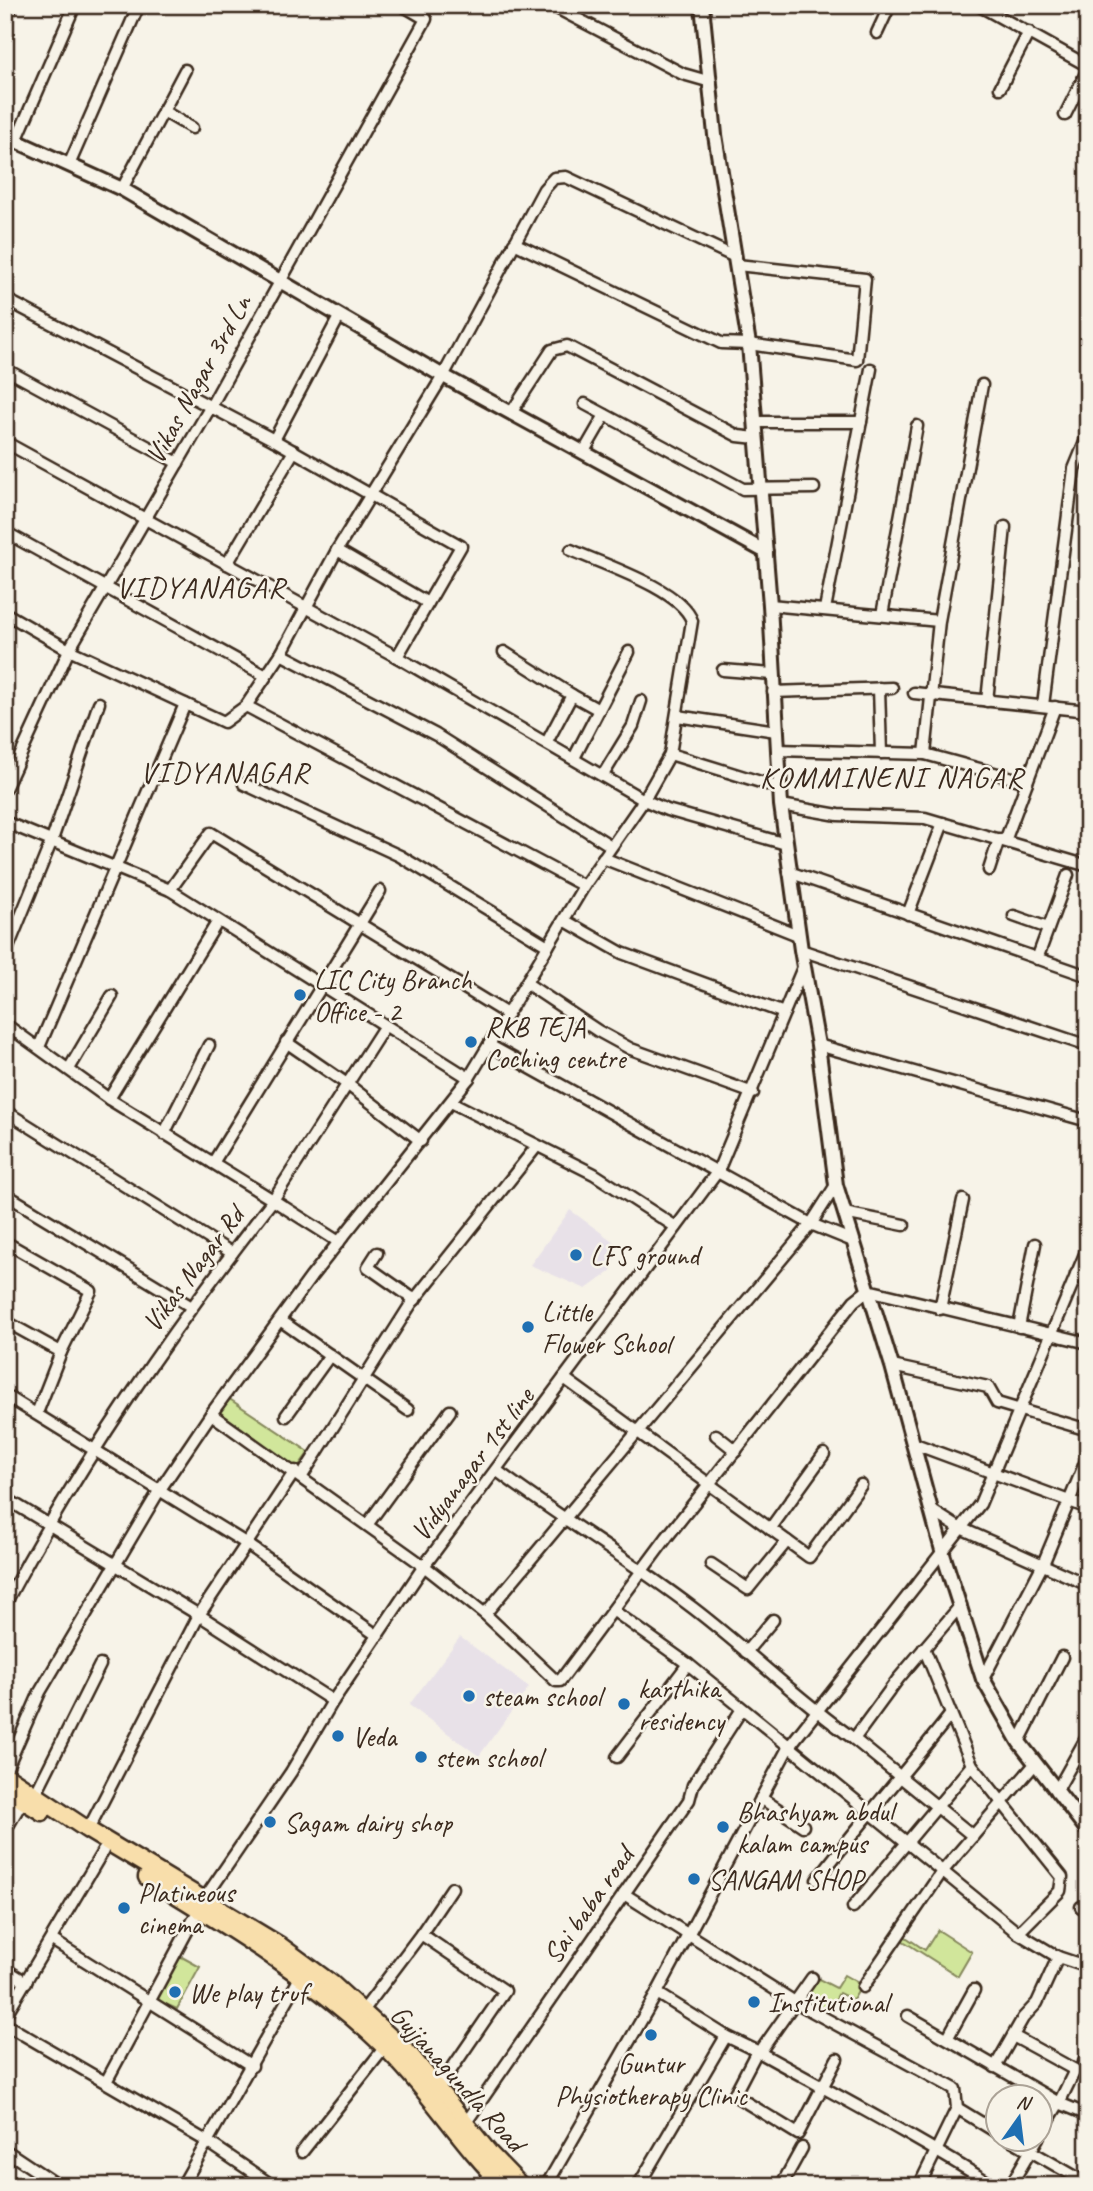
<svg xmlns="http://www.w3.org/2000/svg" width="1093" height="2191" viewBox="0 0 1093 2191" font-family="Caveat,sans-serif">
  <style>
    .built { fill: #e8e1e8 }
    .green { fill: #d1e69b; stroke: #86885c; stroke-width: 2 }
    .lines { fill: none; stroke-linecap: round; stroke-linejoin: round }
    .minor-casing { stroke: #3b2a1e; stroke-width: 15 }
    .tertiary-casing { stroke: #3b2a1e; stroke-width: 18 }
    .primary-casing { stroke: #3b2a1e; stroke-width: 21 }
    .minor { stroke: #f7f3e8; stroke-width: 10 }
    .tertiary { stroke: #f7f3e8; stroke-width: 12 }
    .primary { stroke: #f8deab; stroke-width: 16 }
    .poi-dot { fill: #1f6fb2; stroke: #f7f3e8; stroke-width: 2.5 }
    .labels { text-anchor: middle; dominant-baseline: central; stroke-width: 5; stroke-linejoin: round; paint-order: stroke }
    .street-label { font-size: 28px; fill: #3b2a1e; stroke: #f7f3e8 }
    .poi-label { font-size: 28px; fill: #3b2a1e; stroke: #f7f3e8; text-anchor: start }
    .neighbourhood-label { font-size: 30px; letter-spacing: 2px; fill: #3b2a1e; stroke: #f7f3e8 }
  </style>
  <rect width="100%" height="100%" fill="#f7f3e8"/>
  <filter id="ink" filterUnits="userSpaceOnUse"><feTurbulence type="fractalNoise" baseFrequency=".0143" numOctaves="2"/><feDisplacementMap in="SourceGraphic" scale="14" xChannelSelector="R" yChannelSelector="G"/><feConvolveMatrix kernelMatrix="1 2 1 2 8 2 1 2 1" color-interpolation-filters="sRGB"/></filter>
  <g filter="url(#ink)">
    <!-- built -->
    <g class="built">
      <path d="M570,1210l48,35 -7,26 -25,18 -56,-24z"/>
      <path d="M460,1637l69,50 -50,69 -70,-51z"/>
    </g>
    <!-- green -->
    <g class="green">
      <path d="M225,1396l84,56 -14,19 -84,-57z"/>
      <path d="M938,1930l34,22 -14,24 -61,-39 3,-4 25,17z"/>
      <path d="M180,1956l20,11 -23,42 -21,-9z"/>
      <path d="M844,1975l18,10 -9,15 -14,-7 -13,22 -25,-14 14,-24 21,11z"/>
    </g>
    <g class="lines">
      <defs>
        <g id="minor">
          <path d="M551,5l132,69 28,8"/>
          <path d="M978,5l110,61"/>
          <path d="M5,20l7,-15"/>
          <path d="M877,33l13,-28"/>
          <path d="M1000,88l29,-56"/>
          <path d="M163,111l29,17"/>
          <path d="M1065,115l23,-46"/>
          <path d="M16,141l59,-136"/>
          <path d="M69,165l70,-160"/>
          <path d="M122,189l63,-119"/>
          <path d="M514,243l207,100 28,1 108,16 8,-81 -128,-14"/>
          <path d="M5,299l269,141 187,106 -64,111"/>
          <path d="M5,369l173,94"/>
          <path d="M585,404l158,85 71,-1"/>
          <path d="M511,413l41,-63 15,-4 171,90 18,2"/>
          <path d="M755,422h106"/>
          <path d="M274,440l65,-123"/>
          <path d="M5,442l392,215 247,143 23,10 119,34"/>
          <path d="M583,453l22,-38"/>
          <path d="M5,532l261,144"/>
          <path d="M337,550l91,53"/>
          <path d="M227,564l67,-113"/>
          <path d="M770,605l169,16"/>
          <path d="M825,609l46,-240"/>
          <path d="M5,613l64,37 155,72 22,-16 338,180"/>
          <path d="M882,615l35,-189"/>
          <path d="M504,652l68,43 -25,47"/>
          <path d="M281,654l155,81 175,111"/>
          <path d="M723,670l49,4"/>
          <path d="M879,688l2,65"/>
          <path d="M773,692l119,-4"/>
          <path d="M914,693l174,18"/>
          <path d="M572,695l27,15"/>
          <path d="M987,701l18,-174"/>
          <path d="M1043,705l31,-236 14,-34"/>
          <path d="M246,706l35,-52 56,-104 106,-174 101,-187 10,-11 12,-1 169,80"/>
          <path d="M677,716l99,15"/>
          <path d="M777,750l148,4 102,28"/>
          <path d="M670,754l110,34"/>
          <path d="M925,754l14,-133 43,-236"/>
          <path d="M574,758l55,-106"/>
          <path d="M603,775l30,-49 8,-25"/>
          <path d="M244,784l156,72 148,90"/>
          <path d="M5,789l64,-139 142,-244 215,-387 -24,-14"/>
          <path d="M781,805l57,10 87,3 163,48"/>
          <path d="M5,822l165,68 299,188 115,-192 60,-86 26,-46 22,-133c-11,-32 -90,-57 -121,-71"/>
          <path d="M1005,841l50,-134"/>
          <path d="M603,858l195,77"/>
          <path d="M989,870l10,-31"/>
          <path d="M789,872l299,104"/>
          <path d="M170,890l41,-57 296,181"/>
          <path d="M908,914l35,-91"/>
          <path d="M1014,916l34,12"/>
          <path d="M564,920l58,33 162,60"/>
          <path d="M801,950l287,96"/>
          <path d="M5,955l47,-115 47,-137"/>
          <path d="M1037,959l31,-84"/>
          <path d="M526,983l72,48 33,18 122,44"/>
          <path d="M5,1024l104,75 164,101c-100,128 -192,260 -268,404"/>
          <path d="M286,1042l61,42 74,57"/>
          <path d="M489,1045l322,179 42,17"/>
          <path d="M818,1045l270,76"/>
          <path d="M39,1047l146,-343"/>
          <path d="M69,1069l43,-73"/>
          <path d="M109,1099l109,-178"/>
          <path d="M451,1102l143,72 82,53"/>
          <path d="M5,1111l227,142"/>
          <path d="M164,1134l45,-89"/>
          <path d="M213,1163l167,-272"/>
          <path d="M5,1194l185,112"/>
          <path d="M844,1213l60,12"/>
          <path d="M5,1242l86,49 -30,61 -24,61"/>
          <path d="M339,1242l-66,-42 111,-173"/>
          <path d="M377,1253l-9,14 47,33"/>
          <path d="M1076,1274l12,4"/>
          <path d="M940,1309l23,-109"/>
          <path d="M280,1320l128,90"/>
          <path d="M5,1321l56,31"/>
          <path d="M1019,1327l16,-83"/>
          <path d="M892,1366l96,21 9,16 91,27"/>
          <path d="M564,1378l245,179 52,-72"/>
          <path d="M5,1395l242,149 131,92"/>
          <path d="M211,1414l100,-137 158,-199"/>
          <path d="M286,1416l44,-61"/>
          <path d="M716,1435l20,16"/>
          <path d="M915,1444l173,64"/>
          <path d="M496,1470c64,48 133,89 197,138 55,42 104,91 161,131l44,-60 63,-74"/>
          <path d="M302,1476l109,-172 126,-158"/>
          <path d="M5,1498l194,117 134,86"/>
          <path d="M931,1510l25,16 132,59"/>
          <path d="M367,1525l83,-114"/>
          <path d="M770,1529l54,-75"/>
          <path d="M711,1564l37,25 39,-48"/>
          <path d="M614,1611l74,53 330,269 40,24 30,10"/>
          <path d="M485,1614l326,-390 25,-39"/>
          <path d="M924,1648l48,117 90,112 -2,14 -42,42"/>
          <path d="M746,1652l27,-32"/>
          <path d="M983,1679l60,-115 45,-108"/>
          <path d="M854,1739l119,97"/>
          <path d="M1019,1742l43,-85"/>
          <path d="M617,1757l71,-93"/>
          <path d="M5,1772l35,-80 119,-201 52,-77 213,152 61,48 71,67h4l107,-144 187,-236 14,-11 220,53"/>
          <path d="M1056,1792l32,-57"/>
          <path d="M35,1795l65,-130"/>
          <path d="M761,1798l42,28"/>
          <path d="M88,1830l111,-215 96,-144"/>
          <path d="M5,1831l18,-31"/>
          <path d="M817,1880c43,-57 90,-110 134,-166"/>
          <path d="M624,1894l171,108 160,87 2,19"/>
          <path d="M853,1907l119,-142"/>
          <path d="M1081,1907l7,4"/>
          <path d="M421,1934l31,-46"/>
          <path d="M52,1940l200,126"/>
          <path d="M5,1969l21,13"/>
          <path d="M863,1987l78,-114 94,-109"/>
          <path d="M657,1993l69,43 31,15 5,-2 50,-71"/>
          <path d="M363,2011l58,-77 84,57 -67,98"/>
          <path d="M5,2016l98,-165"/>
          <path d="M908,2016l151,87 16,-33 -62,-34"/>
          <path d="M5,2024l203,118 65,44"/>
          <path d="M948,2037l26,-47"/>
          <path d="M837,2059l-39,75 -64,-39 23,-44c79,44 160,86 237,135"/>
          <path d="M1084,2061l4,1"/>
          <path d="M995,2067l28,-49 14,-15 21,-46"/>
          <path d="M106,2082l99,-184 86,-126 42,-71 91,-135 294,-395 86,-206"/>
          <path d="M465,2124l224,-324 4,-15 49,-76"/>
          <path d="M1040,2134l19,-31 29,12"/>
          <path d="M1008,2138l80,46"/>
          <path d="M5,2150l54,36"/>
          <path d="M302,2152l83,-105"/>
          <path d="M182,2186l119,-210"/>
          <path d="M398,2186h2"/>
          <path d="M480,2186l12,-13"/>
          <path d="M546,2186l111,-193 131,-245 192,-244 108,-257"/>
          <path d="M638,2186l88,-150"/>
          <path d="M781,2186l21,-38"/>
          <path d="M919,2186l38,-78 41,25"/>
          <path d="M1010,2186l28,-48"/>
        </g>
        <g id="tertiary">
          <path d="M702,5l13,130 34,209 21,261 11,200 20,145 17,95 18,140 56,181 51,188 40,125 36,63 69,89"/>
          <path d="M5,136l117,53 316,184 328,179"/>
        </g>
        <g id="primary">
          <path d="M5,1775l83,55 191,115 53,39 78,71 80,99 31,32"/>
          <path d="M5,1789l37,23"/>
          <path d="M147,1877c84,51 168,102 239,171 44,43 75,96 119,138"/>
        </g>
      </defs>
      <!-- minor casing -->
      <use href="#minor" class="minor-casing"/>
      <!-- tertiary casing -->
      <use href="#tertiary" class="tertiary-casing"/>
      <!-- primary casing -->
      <use href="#primary" class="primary-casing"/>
      <!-- minor -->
      <use href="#minor" class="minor"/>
      <!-- tertiary -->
      <use href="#tertiary" class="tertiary"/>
      <!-- primary -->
      <use href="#primary" class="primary"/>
    </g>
  </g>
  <!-- markers -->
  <g class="poi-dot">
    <circle cx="300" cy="995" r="7"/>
    <circle cx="471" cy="1042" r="7"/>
    <circle cx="576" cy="1255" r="7"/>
    <circle cx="528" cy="1327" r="7"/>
    <circle cx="469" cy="1696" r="7"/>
    <circle cx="624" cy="1704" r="7"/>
    <circle cx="338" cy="1736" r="7"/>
    <circle cx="421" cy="1757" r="7"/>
    <circle cx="270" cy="1822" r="7"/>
    <circle cx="723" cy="1827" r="7"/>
    <circle cx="694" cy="1879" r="7"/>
    <circle cx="124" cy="1908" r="7"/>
    <circle cx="175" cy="1992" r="7"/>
    <circle cx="754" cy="2002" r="7"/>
    <circle cx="651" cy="2035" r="7"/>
  </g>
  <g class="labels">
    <!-- street labels -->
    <g class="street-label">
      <text transform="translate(198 379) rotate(-61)">Vikas Nagar 3rd Ln</text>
      <text transform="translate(193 1269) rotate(-53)">Vikas Nagar Rd</text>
      <text transform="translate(472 1464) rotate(-53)">Vidyanagar 1st line</text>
      <text transform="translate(588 1905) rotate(-55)">Sai baba road</text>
      <text transform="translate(458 2078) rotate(48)">Gujjanagundla Road</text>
    </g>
    <!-- poi labels -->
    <g class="poi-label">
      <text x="314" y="979">LIC City Branch<tspan x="314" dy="32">Office - 2</tspan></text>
      <text x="485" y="1026">RKB TEJA<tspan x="485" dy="32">Coching centre</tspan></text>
      <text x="590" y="1255">LFS ground</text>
      <text x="542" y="1311">Little<tspan x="542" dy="32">Flower School</tspan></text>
      <text x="638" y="1688">karthika<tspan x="638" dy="32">residency</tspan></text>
      <text x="483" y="1696">steam school</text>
      <text x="352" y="1736">Veda</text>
      <text x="435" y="1757">stem school</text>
      <text x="737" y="1811">Bhashyam abdul<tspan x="737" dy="32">kalam campus</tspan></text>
      <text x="284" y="1822">Sagam dairy shop</text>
      <text x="708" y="1879">SANGAM SHOP</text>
      <text x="138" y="1892">Platineous<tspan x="138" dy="32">cinema</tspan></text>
      <text x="189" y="1992">We play truf</text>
      <text x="768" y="2002">Institutional</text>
      <text x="651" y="2063" text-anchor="middle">Guntur<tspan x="651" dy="32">Physiotherapy Clinic</tspan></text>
    </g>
    <!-- neighbourhood labels -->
    <g class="neighbourhood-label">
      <text x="201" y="587">VIDYANAGAR</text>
      <text x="225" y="772">VIDYANAGAR</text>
      <text x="892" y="777">KOMMINENI NAGAR</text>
    </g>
  </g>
  <!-- margin -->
  <rect width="1093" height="2191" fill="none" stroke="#f7f3e8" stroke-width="28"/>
  <rect x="14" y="14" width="1065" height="2163" fill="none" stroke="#3b2a1e" stroke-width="2.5" filter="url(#ink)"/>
  <!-- north arrow -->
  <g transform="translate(1019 2118) rotate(14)"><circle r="33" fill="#f7f3e8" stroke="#aca397" stroke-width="2"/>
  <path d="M0-5L12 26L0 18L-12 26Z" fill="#1f6fb2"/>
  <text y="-10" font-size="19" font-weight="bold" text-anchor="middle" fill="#3b2a1e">N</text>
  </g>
</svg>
